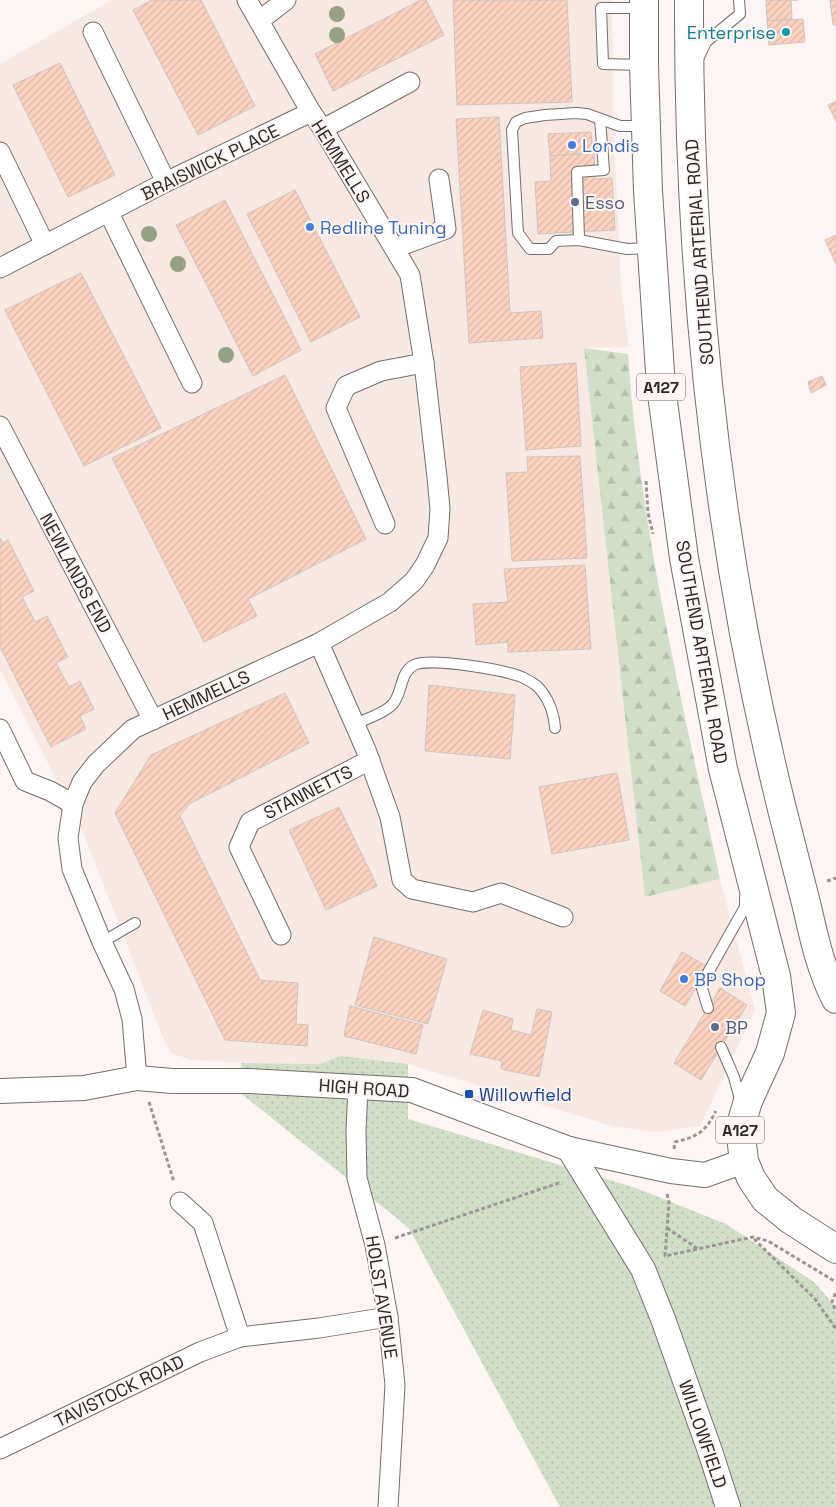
<svg xmlns="http://www.w3.org/2000/svg" width="836" height="1507" viewBox="0 0 836 1507" font-family="'Space Grotesk',sans-serif">
  <style>
    .built { fill: #f7e8e2 }
    .grass { fill: url(#grass-dots) }
    .forest { fill: url(#forest-firs) }
    .building { fill: url(#building-hatch); stroke: #cbc4c2 }
    .lines { fill: none; stroke-linecap: round; stroke-linejoin: round }
    .service-casing { stroke: #746e6c; stroke-width: 12 }
    .minor-casing { stroke: #746e6c; stroke-width: 21 }
    .tertiary-casing { stroke: #746e6c; stroke-width: 26 }
    .trunk-casing { stroke: #746e6c; stroke-width: 30 }
    .path { stroke: #9b9695; stroke-width: 3; stroke-dasharray: 4 2.5; stroke-linecap: butt }
    .service { stroke: #fff; stroke-width: 10 }
    .minor { stroke: #fff; stroke-width: 19 }
    .tertiary { stroke: #fff; stroke-width: 24 }
    .trunk { stroke: #fff; stroke-width: 28 }
    .tree { fill: #95a184 }
    .culture-dot { fill: #0f9aa8; stroke: #fcf5f3; stroke-width: 2 }
    .shop-dot { fill: #3f7fe0; stroke: #fcf5f3; stroke-width: 2 }
    .service-dot { fill: #5c6f8a; stroke: #fcf5f3; stroke-width: 2 }
    .transit-dot { fill: #1a4fb4; stroke: #fcf5f3; stroke-width: 2 }
    .labels { text-anchor: middle; dominant-baseline: central; stroke-width: 4; stroke-linejoin: round; paint-order: stroke }
    .shield { fill: #fcf5f3; stroke: #6a6664; stroke-width: 1 }
    .shield-label { font-size: 16px; font-weight: bold; fill: #2b2827 }
    .culture-label { font-size: 18px; fill: #0d838f; stroke: #fcf5f3; text-anchor: end }
    .shop-label { font-size: 18px; fill: #366cbe; stroke: #fcf5f3; text-anchor: start }
    .street-label { font-size: 18px; fill: #2b2827; stroke: #fcf5f3 }
    .service-label { font-size: 18px; fill: #4e5e75; stroke: #fcf5f3; text-anchor: start }
    .transit-label { font-size: 18px; fill: #164399; stroke: #fcf5f3; text-anchor: start }
  </style>
  <defs>
    <pattern id="grass-dots" width="8" height="8" patternUnits="userSpaceOnUse" patternTransform="scale(1.25)"><rect width="8" height="8" fill="#d1dfc8"/><path d="M2 2h.1M6 6h.1" fill="none" stroke="#b4bfac" stroke-width="1.8" stroke-linecap="round"/></pattern>
    <pattern id="forest-firs" width="22" height="20" patternUnits="userSpaceOnUse" patternTransform="scale(1.25)"><rect width="22" height="20" fill="#d1dfc8"/><path d="M5 1l3.5 6h-7zM16 11l3.5 6h-7z" fill="#b4bfac"/></pattern>
    <pattern id="building-hatch" width="6" height="6" patternUnits="userSpaceOnUse" patternTransform="scale(1.25)"><rect width="6" height="6" fill="#fdd3c0"/><path d="M-1 1l2-2M0 6l6-6M5 7l2-2" fill="none" stroke="#d9b5a5"/></pattern>
  </defs>
  <rect width="100%" height="100%" fill="#fcf5f3"/>
  <!-- built -->
  <path class="built" d="M112,0h500l1,107 8,181 8,59 -45,1 61,549 75,-18 35,131 -55,116 -44,6 -44,-6 -204,-62 -67,-8 -21,8 -79,-1 -50,-3 -20,-7 -9,-18 -79,-203 -83,-163v-605z"/>
  <!-- grass -->
  <path class="grass" d="M341,1056l67,8v55l228,69 90,36 88,58 22,25v200h-276l-151,-279 -166,-133 -2,-32 79,1z"/>
  <!-- forest -->
  <path class="forest" d="M584,348l44,6c12,177 55,351 92,525l-75,18z"/>
  <!-- building -->
  <g class="building">
    <path d="M152,0h49l54,106 -57,29 -65,-125z"/>
    <path d="M421,0h5l18,35 -111,56 -18,-37z"/>
    <path d="M453,0h114l5,102 -115,3z"/>
    <path d="M766,0h32h-7l1,19 -25,2z"/>
    <path d="M830,0h6v25h-3z"/>
    <path d="M803,19l2,23 -36,3 -2,-24z"/>
    <path d="M60,63l55,112 -47,22 -55,-112z"/>
    <path d="M836,101v20l-8,-16z"/>
    <path d="M499,117l11,196 31,-2 2,27 -74,5 -13,-224z"/>
    <path d="M591,132l2,21 -43,3 -2,-22z"/>
    <path d="M594,153l1,26 17,-1 3,52 -77,4 -3,-52 16,-1 -1,-25z"/>
    <path d="M295,190l65,127 -49,25 -64,-128z"/>
    <path d="M225,200l76,150 -48,26 -77,-151z"/>
    <path d="M836,235v29l-11,-24z"/>
    <path d="M81,273l80,155 -77,38 -79,-156z"/>
    <path d="M576,363l5,83 -55,4 -6,-83z"/>
    <path d="M285,375l81,164 -118,60 9,17 -53,26 -92,-184z"/>
    <path d="M822,376l4,9 -15,8 -3,-11z"/>
    <path d="M580,456l7,102 -75,3 -6,-88 22,-1 -1,-15z"/>
    <path d="M0,538l3,5 5,-3 26,51 -12,6 13,25 12,-6 21,41 -12,6 13,24 11,-6 14,28 -14,7 6,13 -35,18 -51,-100z"/>
    <path d="M585,565l6,84 -83,3v-10l-32,3 -3,-41 35,-2 -4,-33z"/>
    <path d="M429,685l86,10 -5,64 -85,-8z"/>
    <path d="M285,693l24,50 -120,61 -9,12 80,164 38,3 -2,41 12,1 -1,21 -82,-6 -110,-227 36,-58z"/>
    <path d="M617,773l12,67 -77,14 -13,-67z"/>
    <path d="M339,807l38,79 -51,24 -37,-80z"/>
    <path d="M374,937l73,22 -19,65 -73,-19z"/>
    <path d="M682,952l26,15 -23,39 -25,-15z"/>
    <path d="M720,988l27,17 -46,75 -27,-17z"/>
    <path d="M350,1006l73,19 -7,29 -72,-18z"/>
    <path d="M537,1009l15,3 -13,65 -38,-8 1,-8 -32,-7 13,-44 30,9 -2,11 20,5z"/>
  </g>
  <g class="lines">
    <defs>
      <g id="service">
        <path d="M643,8h-42l2,56 40,1"/>
        <path d="M698,59l8,-17 34,-28 -1,-14"/>
        <path d="M646,126h-26l-33,-12 -11,-1 -31,2 -20,3 -9,4 -4,8 6,103 12,16h19l7,-8 23,-1 48,9 23,-1"/>
        <path d="M579,240l-2,-68 27,-2 -4,-51"/>
        <path d="M355,724c11,-5 28,-10 37,-19 11,-11 7,-32 22,-40 15,-8 94,5 110,13 4,2 9,5 13,8 11,11 17,27 18,42"/>
        <path d="M102,942l33,-19"/>
        <path d="M708,1008l-7,-23 44,-78v-10"/>
        <path d="M721,1047l13,30 7,26"/>
      </g>
      <g id="minor">
        <path d="M259,21l27,-21"/>
        <path d="M93,32l73,150"/>
        <path d="M323,129l87,-47"/>
        <path d="M0,152l45,93"/>
        <path d="M109,213l83,170"/>
        <path d="M395,248l51,-19 -7,-50"/>
        <path d="M0,268l166,-86 145,-70"/>
        <path d="M0,426l153,294"/>
        <path d="M385,524l-49,-116 10,-22 35,-15 43,-8"/>
        <path d="M319,643l47,107 24,67 12,63 10,9 61,13 28,-9 62,24"/>
        <path d="M0,729l25,52 25,10 23,13"/>
        <path d="M281,935l-42,-88 11,-25 120,-62"/>
        <path d="M137,1078l-5,-59 -8,-30 -22,-47 -30,-73 -4,-31 5,-34 9,-22 14,-18 37,-35 186,-86 71,-41 24,-21 11,-16 13,-27 2,-29 -3,-32 -13,-114 -14,-88 -87,-146 -12,-17 -64,-112"/>
        <path d="M358,1088l-2,42 1,48 18,67 13,72 7,68 -7,122"/>
        <path d="M180,1202l23,21 37,114"/>
        <path d="M0,1449l200,-97 40,-15 79,-9 69,-11"/>
      </g>
      <g id="tertiary">
        <path d="M0,1091l84,-3 53,-10 35,3h78l162,9 157,59 102,22 34,4 39,-14"/>
        <path d="M569,1149l74,120 20,50 47,132 18,56"/>
      </g>
      <g id="trunk">
        <path d="M644,0v65l4,126 13,196 23,171 39,211 53,207 5,37 -11,40 -22,48 -8,27 4,33 7,17 14,21 26,21 45,29"/>
        <path d="M689,0c-1,273 28,548 94,813 8,31 16,63 24,94 7,31 14,63 29,92"/>
      </g>
    </defs>
    <!-- service casing -->
    <use href="#service" class="service-casing"/>
    <!-- minor casing -->
    <use href="#minor" class="minor-casing"/>
    <!-- tertiary casing -->
    <use href="#tertiary" class="tertiary-casing"/>
    <!-- trunk casing -->
    <use href="#trunk" class="trunk-casing"/>
    <!-- path -->
    <g class="path">
      <path d="M646,481l2,32 5,21"/>
      <path d="M827,881l9,-3"/>
      <path d="M149,1102l25,80"/>
      <path d="M674,1149l1,-7c24,-6 30,-10 41,-31"/>
      <path d="M667,1194l2,8 -4,54 88,-19 15,4 68,41"/>
      <path d="M667,1228l31,21"/>
      <path d="M395,1238l164,-55 2,2"/>
      <path d="M754,1239l61,60 21,30"/>
      <path d="M835,1309l-3,-7 4,-11"/>
    </g>
    <!-- service -->
    <use href="#service" class="service"/>
    <!-- minor -->
    <use href="#minor" class="minor"/>
    <!-- tertiary -->
    <use href="#tertiary" class="tertiary"/>
    <!-- trunk -->
    <use href="#trunk" class="trunk"/>
  </g>
  <!-- trees -->
  <g class="tree">
    <circle cx="337" cy="14" r="8"/>
    <circle cx="337" cy="35" r="8"/>
    <circle cx="149" cy="234" r="8"/>
    <circle cx="178" cy="264" r="8"/>
    <circle cx="226" cy="355" r="8"/>
  </g>
  <!-- markers -->
  <circle class="culture-dot" cx="786" cy="32" r="5"/>
  <g class="shop-dot">
    <circle cx="572" cy="145" r="5"/>
    <circle cx="310" cy="227" r="5"/>
    <circle cx="684" cy="979" r="5"/>
  </g>
  <g class="service-dot">
    <circle cx="575" cy="202" r="5"/>
    <circle cx="715" cy="1027" r="5"/>
  </g>
  <rect class="transit-dot" x="464" y="1089" width="10" height="10" rx="2.5"/>
  <g class="labels">
    <!-- shield labels -->
    <g class="shield">
      <rect x="637" y="373.5" width="48" height="27" rx="4"/>
      <rect x="716" y="1116.5" width="48" height="27" rx="4"/>
    </g>
    <g class="shield-label">
      <text x="661" y="387">A127</text>
      <text x="740" y="1130">A127</text>
    </g>
    <!-- culture labels -->
    <g class="culture-label">
      <text x="776" y="32">Enterprise</text>
    </g>
    <!-- shop labels -->
    <g class="shop-label">
      <text x="582" y="145">Londis</text>
      <text x="320" y="227">Redline Tuning</text>
      <text x="694" y="979">BP Shop</text>
    </g>
    <!-- street labels -->
    <g class="street-label">
      <text transform="translate(341 161) rotate(58)">HEMMELLS</text>
      <text transform="translate(210 162) rotate(-26)">BRAISWICK PLACE</text>
      <text transform="translate(699 252) rotate(-94)">SOUTHEND ARTERIAL ROAD</text>
      <text transform="translate(76 573) rotate(62)">NEWLANDS END</text>
      <text transform="translate(702 652) rotate(80)">SOUTHEND ARTERIAL ROAD</text>
      <text transform="translate(206 695) rotate(-25)">HEMMELLS</text>
      <text transform="translate(308 792) rotate(-27)">STANNETTS</text>
      <text transform="translate(364 1088) rotate(4)">HIGH ROAD</text>
      <text transform="translate(382 1297) rotate(81)">HOLST AVENUE</text>
      <text transform="translate(119 1391) rotate(-26)">TAVISTOCK ROAD</text>
      <text transform="translate(703 1434) rotate(71)">WILLOWFIELD</text>
    </g>
    <!-- service labels -->
    <g class="service-label">
      <text x="585" y="202">Esso</text>
      <text x="725" y="1027">BP</text>
    </g>
    <!-- transit labels -->
    <g class="transit-label">
      <text x="479" y="1094">Willowfield</text>
    </g>
  </g>
</svg>
